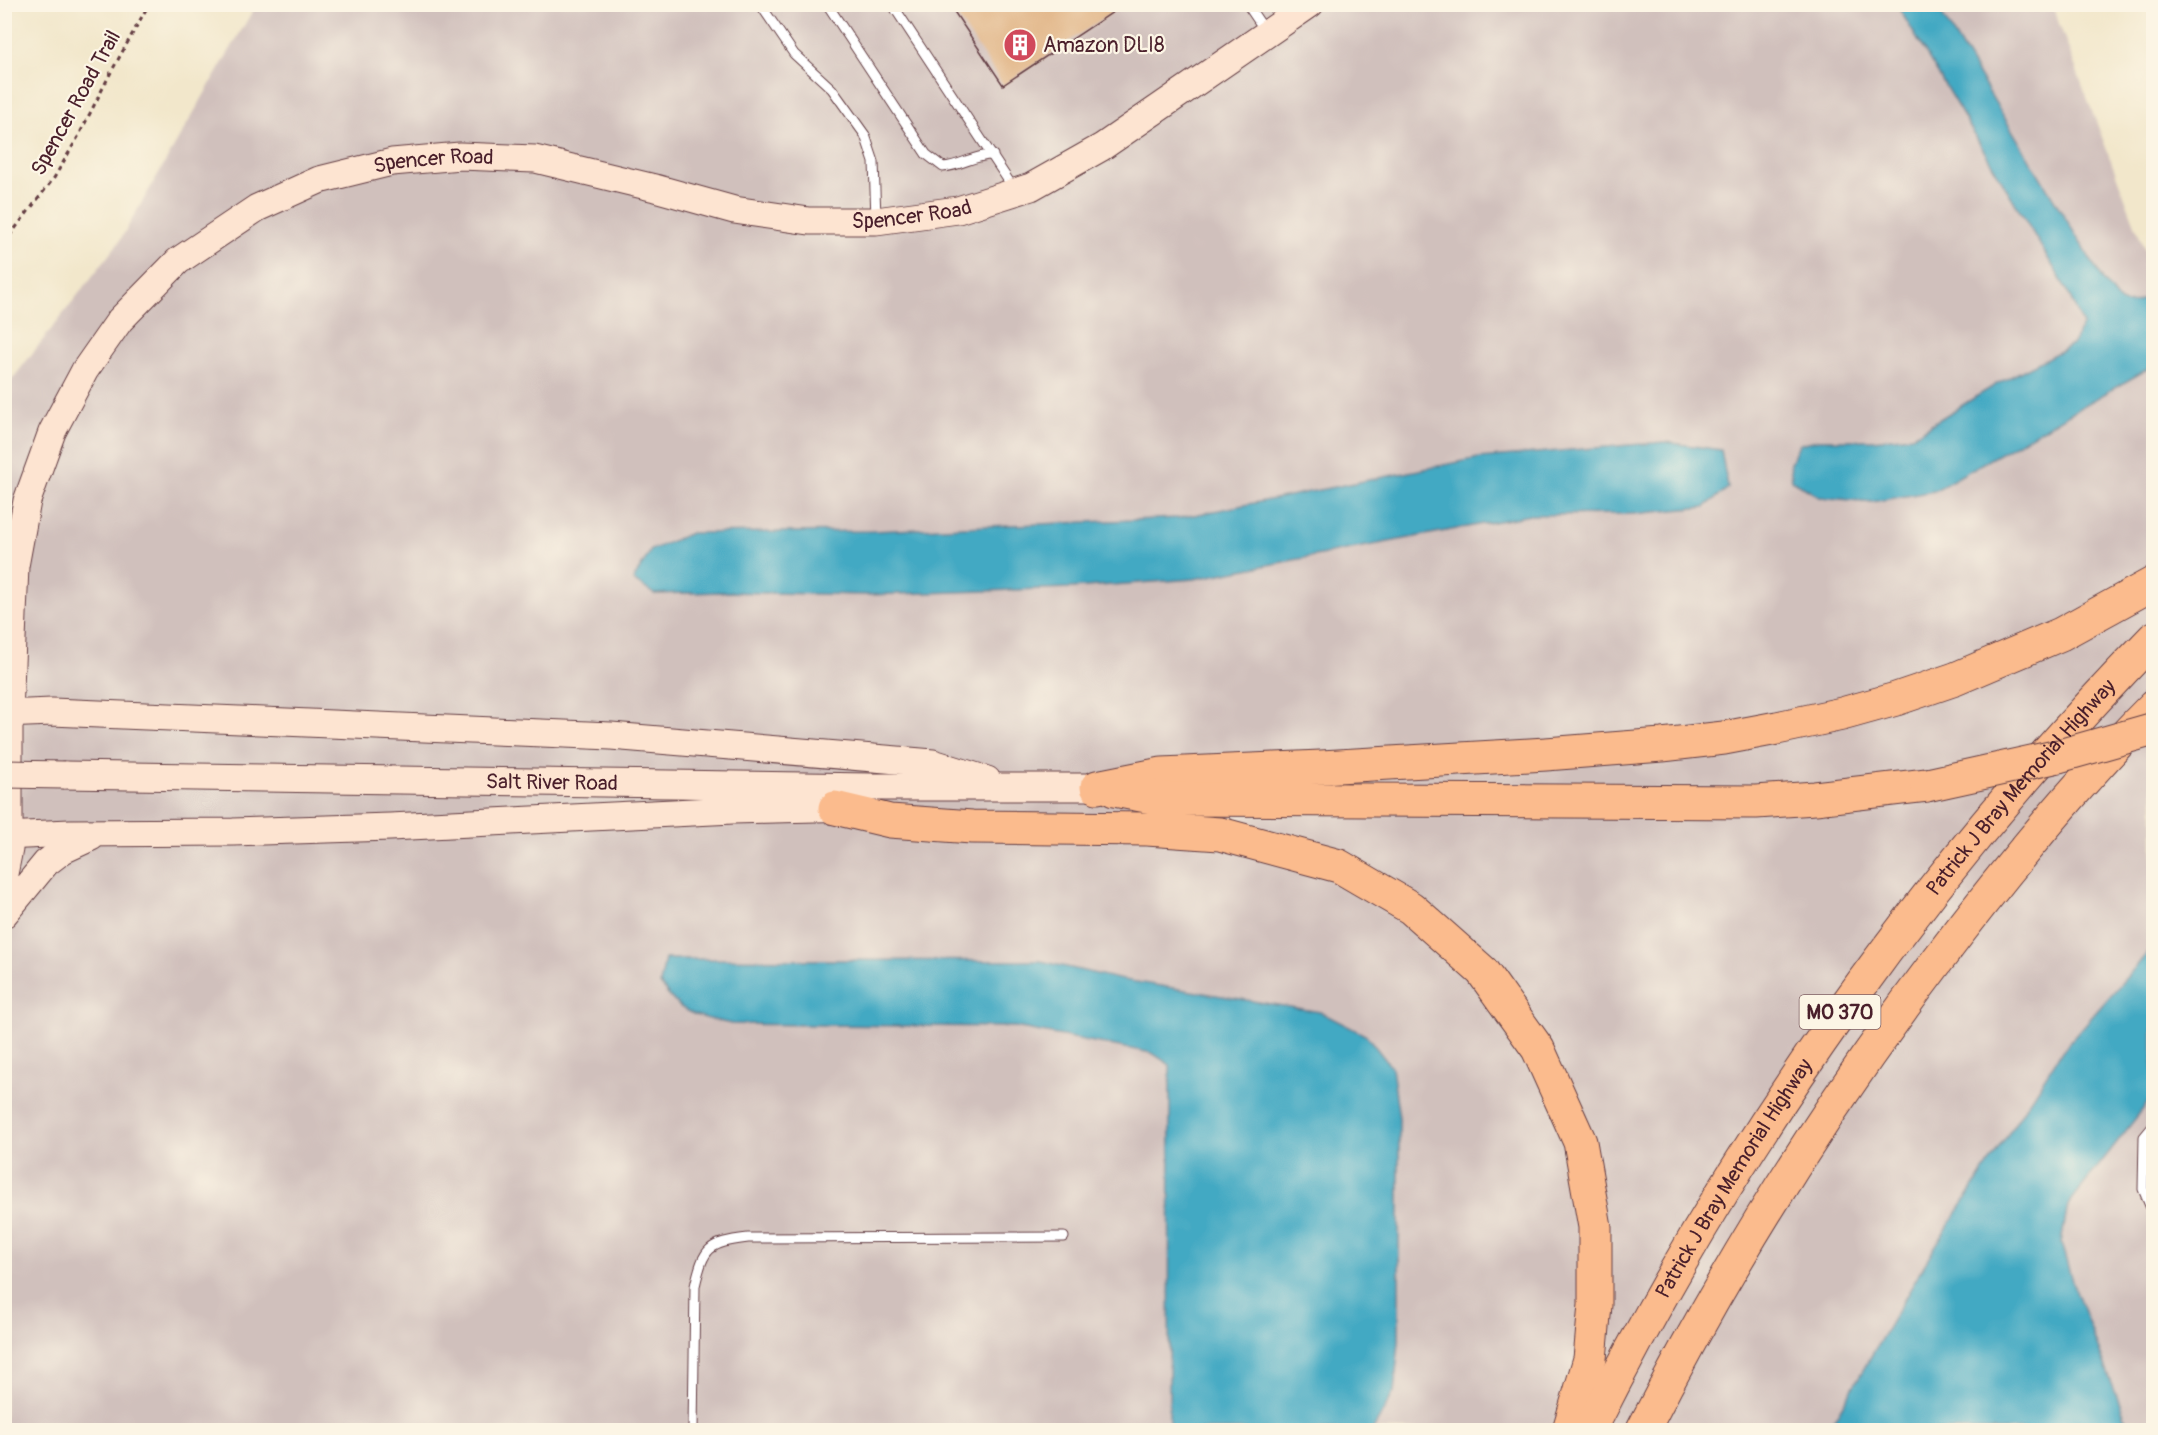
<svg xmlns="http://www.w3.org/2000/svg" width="2158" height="1435" viewBox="0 0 2158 1435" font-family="Pangolin,sans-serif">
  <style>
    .industrial { fill: #d0c0bc }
    .water { fill: #43a9c3; stroke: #466477; stroke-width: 1.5 }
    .building { fill: #e2b78a }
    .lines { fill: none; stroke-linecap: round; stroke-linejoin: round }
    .lane-casing { stroke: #633d43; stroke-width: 11 }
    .secondary-casing { stroke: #633d43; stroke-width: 29 }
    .highway-casing { stroke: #633d43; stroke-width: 35 }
    .path { stroke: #633d43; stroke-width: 3; stroke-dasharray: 4.5 4.5; stroke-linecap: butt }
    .lane { stroke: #fff; stroke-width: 9 }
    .secondary { stroke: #fde4d1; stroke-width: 27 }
    .highway { stroke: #fbbb8d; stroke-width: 33 }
    .secondary-bridge-casing { stroke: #633d43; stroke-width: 29; stroke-linecap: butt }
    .highway-bridge-casing { stroke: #633d43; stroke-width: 35; stroke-linecap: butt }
    .secondary-bridge { stroke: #fde4d1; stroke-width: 27 }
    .highway-bridge { stroke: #fbbb8d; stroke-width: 33 }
    .labels { text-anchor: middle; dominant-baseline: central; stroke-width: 4.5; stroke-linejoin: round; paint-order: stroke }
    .shield { fill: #fcf5e5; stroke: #7f5f63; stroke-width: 1.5 }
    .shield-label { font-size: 20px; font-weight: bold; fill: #4a1f2b }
    .poi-label { font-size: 21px; fill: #4a1f2b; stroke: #fcf5e5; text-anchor: start }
    .street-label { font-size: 21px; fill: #4a1f2b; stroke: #fcf5e5 }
  </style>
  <rect width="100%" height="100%" fill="#fcf5e5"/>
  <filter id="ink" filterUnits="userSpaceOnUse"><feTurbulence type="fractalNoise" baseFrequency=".0167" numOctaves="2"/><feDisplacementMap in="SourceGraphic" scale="12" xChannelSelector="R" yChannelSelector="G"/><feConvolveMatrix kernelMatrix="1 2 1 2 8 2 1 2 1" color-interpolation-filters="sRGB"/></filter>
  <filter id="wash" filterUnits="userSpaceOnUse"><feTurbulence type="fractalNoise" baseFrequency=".008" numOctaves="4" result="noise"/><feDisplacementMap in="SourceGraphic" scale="24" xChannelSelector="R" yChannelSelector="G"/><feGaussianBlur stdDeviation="1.35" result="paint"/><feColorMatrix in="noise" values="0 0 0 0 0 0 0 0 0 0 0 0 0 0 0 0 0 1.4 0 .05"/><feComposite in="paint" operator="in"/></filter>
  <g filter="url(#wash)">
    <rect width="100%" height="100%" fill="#f2e7cb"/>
    <!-- industrial -->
    <path class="industrial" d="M256,5h1796l101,267v1158h-2148l-1,-1040 115,-148z"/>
    <!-- water -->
    <g class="water">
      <path d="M1897,5h39l167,275c20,28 19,29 50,15v71l-219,125 -62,11 -53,-5 -27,-17 -2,-17 10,-19 18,-4h54l40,-4 85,-52 75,-39 11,-20 -16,-35z"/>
      <path d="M1665,442l56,8 7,38 -23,19 -72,7 -103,1 -336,64 -123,9 -204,7 -145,-3 -68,2 -21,-14 18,-30 40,-17 182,-2 306,-13 300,-60z"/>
      <path d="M2153,947v149l-85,109 -7,38 11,38 58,149h-302l108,-185 126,-194z"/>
      <path d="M665,959l376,2 77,18 202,33 47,24 25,32 7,50v224l-5,50 -21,38h-204l1,-365 -18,-12 -137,-26 -284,-3c-35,-8 -49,-8 -71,-40z"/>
    </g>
    <g id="blocks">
      <!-- building -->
      <path class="building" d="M949,4h176l-122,81z"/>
    </g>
  </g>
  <g filter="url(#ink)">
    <use href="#blocks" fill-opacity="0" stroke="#633d43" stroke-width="1.5"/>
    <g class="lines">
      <defs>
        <g id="lane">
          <path d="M760,4l34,50 38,35 33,46 9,27 2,56"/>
          <path d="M827,4l99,150 17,13c18,-1 33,-13 50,-12"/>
          <path d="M892,4l122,185"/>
          <path d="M1247,4l19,28"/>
          <path d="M2154,1125l-10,12 -1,52 11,26"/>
          <path d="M693,1430l2,-144c9,-39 13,-43 53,-48l316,-1"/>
        </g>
        <g id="secondary">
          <path d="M4,714l48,-2 559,24 322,27 54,17"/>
          <path id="s1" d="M64,775l806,12h227"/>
          <path d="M4,836l66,-3 163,-1 157,-5 343,-17 123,-3"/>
          <path id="s2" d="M4,874l5,-25v-136l6,-147 12,-65 25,-69 33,-62 35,-50 58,-59 79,-53 62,-28 73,-18 68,-6 75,3 120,29 79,22 75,11h67l82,-11 73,-23 71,-40 208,-143"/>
          <path d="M4,914l42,-51 17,-13 28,-13"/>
        </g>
        <g id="highway">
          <path d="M1097,787l65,-13 159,-7 225,-13 116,-9 62,-7 53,-10 65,-14 54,-15 59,-20 106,-45 93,-51"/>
          <path d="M1114,790l49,9 593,3 59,-4 112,-13"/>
          <path d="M835,808l55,13 82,6 175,2 73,5 119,32 72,42 71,63 56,78 42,93 15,85v78l-5,54 -21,71"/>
          <path id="s3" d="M1590,1430c146,-291 336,-559 564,-792"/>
          <path d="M1643,1430c83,-163 180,-318 291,-465 68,-90 140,-179 220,-259"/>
        </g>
      </defs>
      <!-- lane casing -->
      <use href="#lane" class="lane-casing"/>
      <!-- secondary casing -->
      <use href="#secondary" class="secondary-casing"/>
      <!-- highway casing -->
      <use href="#highway" class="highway-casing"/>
      <!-- path -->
      <path class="path" d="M4,243l50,-65 24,-41 32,-63 39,-70"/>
      <!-- lane -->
      <use href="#lane" class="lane"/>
      <!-- secondary -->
      <use href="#secondary" class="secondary"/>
      <!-- highway -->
      <use href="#highway" class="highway"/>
      <defs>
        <path id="secondary-bridge" d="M4,774l60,1"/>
        <path id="highway-bridge" d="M1927,785l132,-29 95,-27"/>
      </defs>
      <!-- secondary-bridge casing -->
      <use href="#secondary-bridge" class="secondary-bridge-casing"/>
      <!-- highway-bridge casing -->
      <use href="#highway-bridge" class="highway-bridge-casing"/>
      <!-- secondary-bridge -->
      <use href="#secondary-bridge" class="secondary-bridge"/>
      <!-- highway-bridge -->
      <use href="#highway-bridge" class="highway-bridge"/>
    </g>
  </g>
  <!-- icons -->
  <defs>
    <symbol id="building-disc" viewBox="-11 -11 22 22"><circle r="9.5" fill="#d1495b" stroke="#fcf5e5"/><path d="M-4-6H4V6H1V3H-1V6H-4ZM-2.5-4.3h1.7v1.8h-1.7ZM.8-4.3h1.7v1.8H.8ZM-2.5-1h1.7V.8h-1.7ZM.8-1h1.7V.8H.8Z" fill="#fff"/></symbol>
  </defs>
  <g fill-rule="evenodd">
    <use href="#building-disc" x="1001" y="26" width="38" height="38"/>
  </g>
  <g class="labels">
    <!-- shield labels -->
    <rect class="shield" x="1799.5" y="995" width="81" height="34" rx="4.5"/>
    <g class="shield-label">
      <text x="1840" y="1012">MO 370</text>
    </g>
    <!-- poi labels -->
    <g class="poi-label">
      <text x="1043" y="45">Amazon DLI8</text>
    </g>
    <!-- street labels -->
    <g class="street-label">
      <text transform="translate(76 103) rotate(-61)">Spencer Road Trail</text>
      <text stroke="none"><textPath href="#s2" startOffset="942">Spencer Road</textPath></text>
      <text stroke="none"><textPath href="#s2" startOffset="1428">Spencer Road</textPath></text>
      <text stroke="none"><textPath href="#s1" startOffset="488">Salt River Road</textPath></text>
      <text stroke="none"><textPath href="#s3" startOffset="776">Patrick J Bray Memorial Highway</textPath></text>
      <text stroke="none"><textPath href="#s3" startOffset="290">Patrick J Bray Memorial Highway</textPath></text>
    </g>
  </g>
  <!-- margin -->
  <rect width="2158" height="1435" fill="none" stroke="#fcf5e5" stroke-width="24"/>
</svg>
